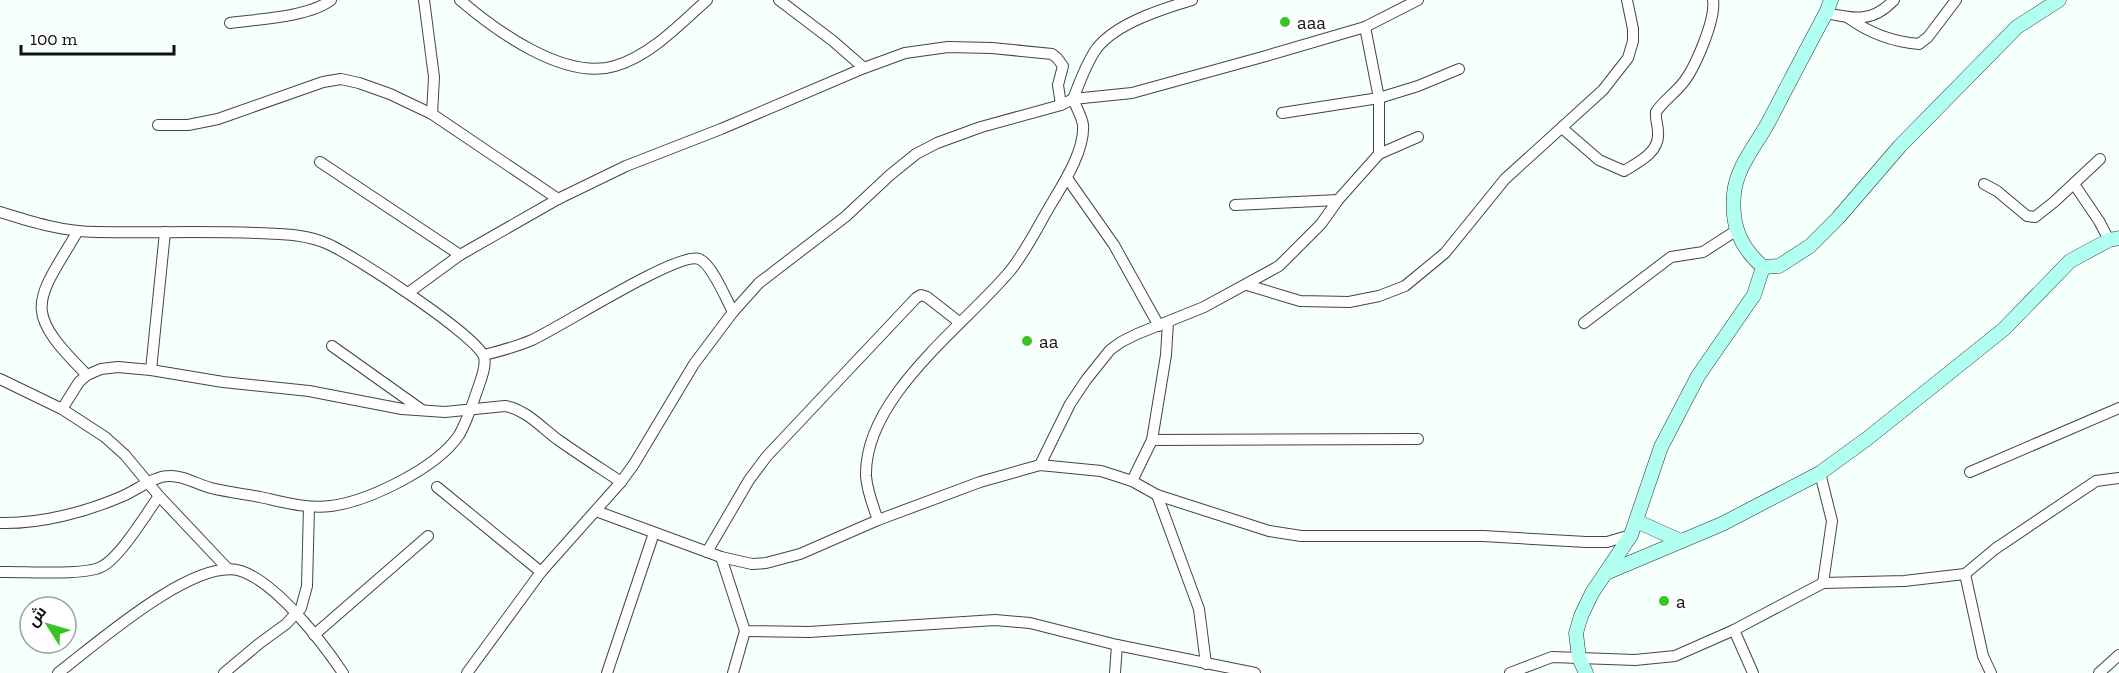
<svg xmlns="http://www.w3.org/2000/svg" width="2119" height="673" viewBox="0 0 2119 673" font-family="'Zilla Slab',Cairo,serif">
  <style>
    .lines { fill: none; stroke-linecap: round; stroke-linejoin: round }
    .street-casing { stroke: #444; stroke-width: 12 }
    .secondary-casing { stroke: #333; stroke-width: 15 }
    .street { stroke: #fff; stroke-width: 10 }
    .secondary { stroke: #b0fff1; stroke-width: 14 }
    .poi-dot { fill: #38c426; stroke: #fff; stroke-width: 2 }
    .labels { text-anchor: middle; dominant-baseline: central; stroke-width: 6; stroke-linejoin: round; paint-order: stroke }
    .poi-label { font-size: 20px; fill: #111; stroke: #fff; text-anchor: start }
  </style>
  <rect width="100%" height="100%" fill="#f5fffc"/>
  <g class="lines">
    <defs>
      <g id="street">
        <path d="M424,0l10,77 -2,37"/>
        <path d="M460,0c36,31 105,81 155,66 35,-10 65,-42 92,-66"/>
        <path d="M779,0l54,41 31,27"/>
        <path d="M1826,13c29,6 46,10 68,-13"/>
        <path d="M1847,17c22,16 46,25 72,27l9,-7 28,-37"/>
        <path d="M230,23c28,-4 79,-6 101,-23"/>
        <path d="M1282,113l97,-15 39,-12 41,-17"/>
        <path d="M158,125h30l30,-6 105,-37 18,-3 18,4 31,11 42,20 126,85"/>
        <path d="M1562,128l37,32 25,11c15,-9 36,-19 34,-39 0,-7 -3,-13 -2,-20 7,-11 18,-18 26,-28 13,-15 34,-65 31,-84"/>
        <path d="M1379,154l39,-17"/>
        <path d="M320,162l140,93"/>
        <path d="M1067,178l47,67 45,81"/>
        <path d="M1984,184l13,7 30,25 8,1 19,-15 46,-43"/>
        <path d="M2074,184l25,37 10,19"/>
        <path d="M1235,205l103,-5"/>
        <path d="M0,212c32,10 64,20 97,20 54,1 107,-1 160,1 24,1 49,1 71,11 25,11 150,92 156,113 3,10 -5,27 -8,37 -5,14 -10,29 -17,41 -22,33 -90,66 -128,71 -24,3 -48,-4 -71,-9 -16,-3 -33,-5 -49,-9 -13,-3 -28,-13 -42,-12 -15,0 -32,14 -46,20 -37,16 -82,28 -123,27"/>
        <path d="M78,231c-44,73 -56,79 9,144"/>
        <path d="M1247,285l53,16 49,1 30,-6 26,-10 40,-33 60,-74 98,-89 25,-32 5,-17v-12l-6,-29"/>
        <path d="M408,293l52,-38 98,-56 68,-33 95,-37 143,-61 41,-15 43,-6 44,1 60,6 5,4 6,8 -5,19 3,20"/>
        <path d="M1584,323l87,-66 32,-5 34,-22"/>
        <path d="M332,346l90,64"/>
        <path d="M484,355c16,-4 32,-8 48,-15 27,-12 146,-89 167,-81 13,5 27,40 34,53"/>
        <path d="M151,370l14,-138"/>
        <path d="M0,379l62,30 43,28 20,18 34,41 68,72"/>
        <path d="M62,409l17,-27 8,-7 14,-6 17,-2 33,3 72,12 86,9 93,18 43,3 60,-6c20,3 36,21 52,33 21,15 43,29 64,43"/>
        <path d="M1152,440l266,-1"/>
        <path d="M1040,465l30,-61 16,-24 24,-30 11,-8 16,-8 67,-27 75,-41 42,-42 17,-24 41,-46v-56l-14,-71"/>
        <path d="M1970,472l149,-64"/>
        <path d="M1820,473l12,48 -9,62"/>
        <path d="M1132,481l20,-41 14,-85 2,-33"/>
        <path d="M437,487l104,85"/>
        <path d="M1157,495l42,114 7,55"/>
        <path d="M596,511l125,46 31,7 14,-1 34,-9 78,-34 102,-38 60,-17 61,6 31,10 25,14 112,36 32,5h182l103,6h21l24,-7"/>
        <path d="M878,520c-5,-14 -11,-29 -12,-44 -2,-79 98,-150 144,-205 17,-21 29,-47 43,-70 12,-20 32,-52 30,-76 -1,-8 -7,-18 -10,-26 7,-17 13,-36 24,-51 20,-25 65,-39 95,-48"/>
        <path d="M707,552l42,-72 18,-24 149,-158 5,-3 6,2 32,25"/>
        <path d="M721,557l24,74 64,1 186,-12 35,3 87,22 138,28"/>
        <path d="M0,572c23,-1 83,4 101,-5 19,-9 45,-53 58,-71"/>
        <path d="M1965,574l18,82 8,17"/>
        <path d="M1734,630l19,43"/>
        <path d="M314,635l114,-99"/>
        <path d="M58,673c37,-28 137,-117 183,-102 36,12 81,71 102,102"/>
        <path d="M224,673l36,-30 26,-19 15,-16 6,-22 2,-79"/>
        <path d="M467,673l74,-101 80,-90 13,-18 60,-100 39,-52 26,-29 86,-66 45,-42 26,-21 21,-11 44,-16 80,-22 12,-6 59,-6 134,-37 99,-29 53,-27"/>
        <path d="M607,673l47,-140"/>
        <path d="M733,673l12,-42"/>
        <path d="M1115,673l2,-28"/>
        <path d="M1510,673l42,-16 83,3 40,-4 59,-26 89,-47 81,-2 61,-7 30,-25 101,-68 23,-3"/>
        <path d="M2099,673l20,-18"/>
      </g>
      <g id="secondary">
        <path d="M1831,0l-5,13c-20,37 -39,74 -58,110 -12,22 -32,45 -34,71 -3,31 6,53 29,73l16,-1 31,-20 28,-28 62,-72 117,-119 42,-27"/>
        <path d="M1636,521l45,20"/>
        <path d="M1608,572l114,-48 98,-51 48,-35 136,-109 66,-68 39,-21 10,-2"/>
        <path d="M1586,673l-7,-15 -3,-25 5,-17 11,-23 39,-58 30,-88 37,-71 56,-81 9,-28"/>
      </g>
    </defs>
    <!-- street casing -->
    <use href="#street" class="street-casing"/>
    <!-- secondary casing -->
    <use href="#secondary" class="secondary-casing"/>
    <!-- street -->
    <use href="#street" class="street"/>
    <!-- secondary -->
    <use href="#secondary" class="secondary"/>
  </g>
  <!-- markers -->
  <g class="poi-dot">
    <circle cx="1285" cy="22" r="6"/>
    <circle cx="1027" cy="341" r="6"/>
    <circle cx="1664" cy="601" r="6"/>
  </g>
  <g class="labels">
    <!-- poi labels -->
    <g class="poi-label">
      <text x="1297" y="22">aaa</text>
      <text x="1039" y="341">aa</text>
      <text x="1676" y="601">a</text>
    </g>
  </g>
  <!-- north arrow -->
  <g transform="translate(48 625) rotate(307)"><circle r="28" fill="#ffffff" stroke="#a0a0a0" stroke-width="1.5"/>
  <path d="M0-4.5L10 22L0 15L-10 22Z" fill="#38c426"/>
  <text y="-9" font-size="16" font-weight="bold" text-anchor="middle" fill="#111111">ش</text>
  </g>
  <!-- scale -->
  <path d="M21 45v9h153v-9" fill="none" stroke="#111111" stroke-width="3"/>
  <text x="30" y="45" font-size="18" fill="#111111" stroke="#ffffff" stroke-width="4.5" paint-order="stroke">100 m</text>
</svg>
